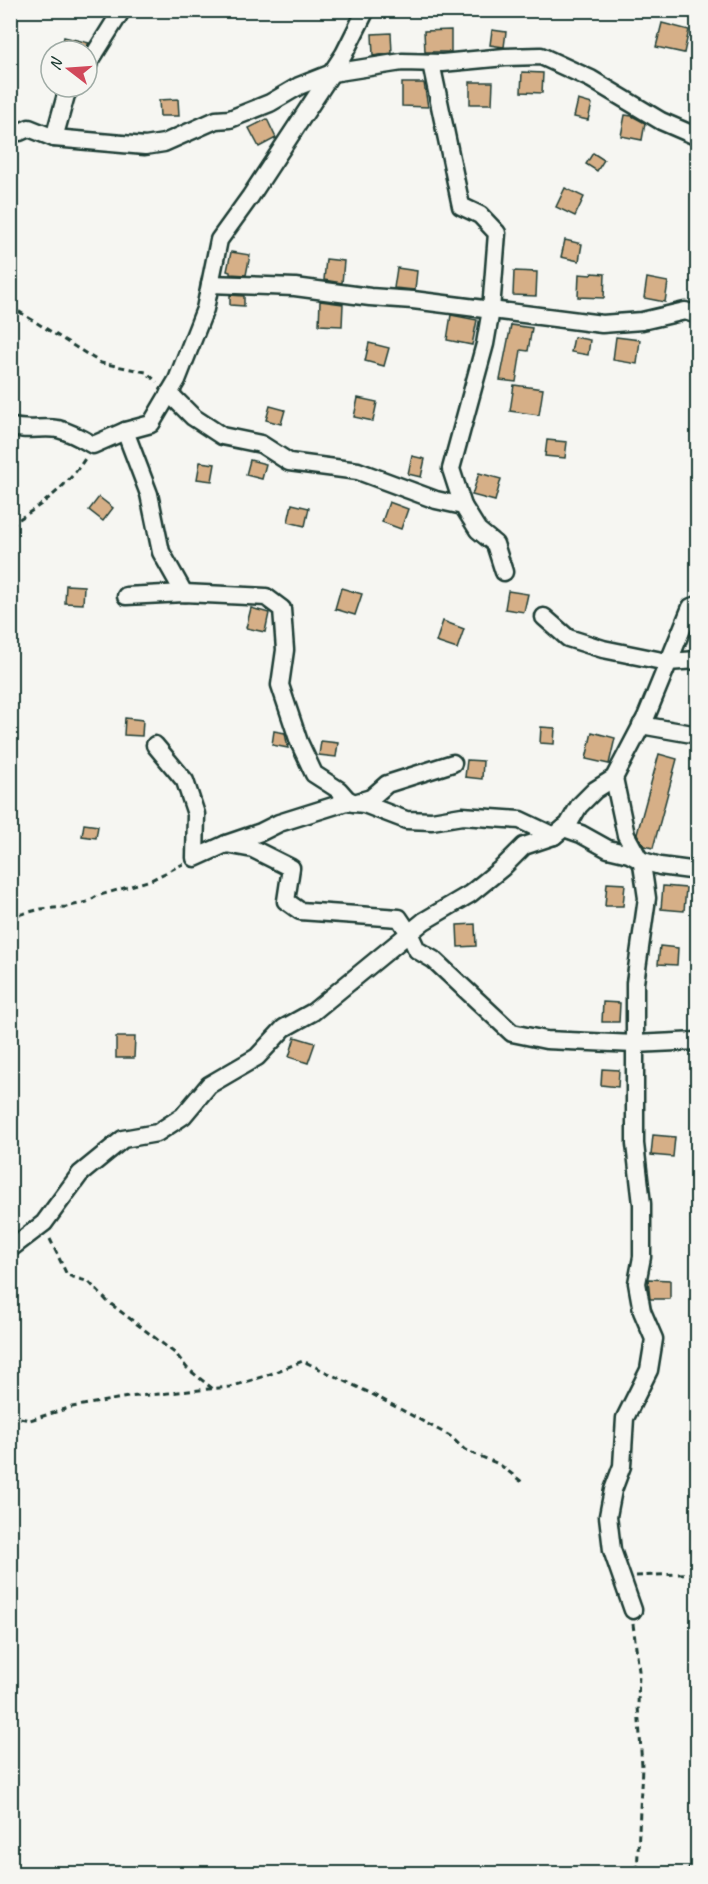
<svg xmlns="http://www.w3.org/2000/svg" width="708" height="1884" viewBox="0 0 708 1884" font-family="Caveat,sans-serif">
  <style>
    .building { fill: #d6af87; stroke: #1f3d34; stroke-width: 1.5 }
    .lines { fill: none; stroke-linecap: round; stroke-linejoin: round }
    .minor-casing { stroke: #1f3d34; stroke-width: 21 }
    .path { stroke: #1f3d34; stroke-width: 3; stroke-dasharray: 6 4.5; stroke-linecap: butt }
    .minor { stroke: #f6f6f2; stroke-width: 16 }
  </style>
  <rect width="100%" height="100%" fill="#f6f6f2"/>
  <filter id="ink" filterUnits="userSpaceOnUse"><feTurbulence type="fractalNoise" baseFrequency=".0167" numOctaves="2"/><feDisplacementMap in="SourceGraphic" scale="12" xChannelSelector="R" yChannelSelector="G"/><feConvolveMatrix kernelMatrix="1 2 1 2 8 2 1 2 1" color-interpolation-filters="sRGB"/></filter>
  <g filter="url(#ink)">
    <!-- building -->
    <g class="building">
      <path d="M662,23l27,7 -5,23 -28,-6z"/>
      <path d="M451,30v22h-26l-1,-21z"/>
      <path d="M492,30l14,2 -2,15 -14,-2z"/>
      <path d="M391,33l1,20 -19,3 -1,-22z"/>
      <path d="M64,37l25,6 -5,8h-23z"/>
      <path d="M522,72l21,1 -1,20 -21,-1z"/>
      <path d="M470,82h23l-1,22h-22z"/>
      <path d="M402,83h22l4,24 -26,-1z"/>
      <path d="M178,99l1,17h-19l-1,-16z"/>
      <path d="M578,100l14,4 -4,16 -14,-3z"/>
      <path d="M625,115l7,1 13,7 -3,17 -21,-4z"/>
      <path d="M267,119l9,19 -17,9 -10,-19z"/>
      <path d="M593,153l11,7 -7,11 -11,-7z"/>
      <path d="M565,188l19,9 -9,19 -19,-9z"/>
      <path d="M565,240l17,4 -3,17 -18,-4z"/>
      <path d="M231,252l19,3 -4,20 -16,-1v-2l-3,-1z"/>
      <path d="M326,259l18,2 -2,22 -18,-3z"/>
      <path d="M397,268l20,3 -2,19 -21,-2z"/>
      <path d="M514,271l23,1 -1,24 -23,-1z"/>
      <path d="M592,273l13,1 -1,24 -26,-1 1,-23 12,1z"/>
      <path d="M647,278l21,4 -3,20 -21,-4z"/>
      <path d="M230,295l14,1v10l-14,-1z"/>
      <path d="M320,301l23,3 -1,22 -23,-1z"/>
      <path d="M451,315l26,5 -5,25 -25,-5z"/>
      <path d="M511,325l21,3 -4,23 -7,-1 -5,32 -16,-2z"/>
      <path d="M574,337l16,3 -2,15 -17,-3z"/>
      <path d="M616,337l24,3 -3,24 -24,-4z"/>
      <path d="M369,343l20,5 -5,18 -19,-5z"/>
      <path d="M514,385l29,4 -4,26 -29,-4z"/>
      <path d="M358,398l19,4 -4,19 -19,-4z"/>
      <path d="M270,406l15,4 -4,14 -15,-4z"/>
      <path d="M547,440l20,2 -2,16 -20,-2z"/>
      <path d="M412,456l13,3 -4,18 -13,-3z"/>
      <path d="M250,460l16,4 -4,15 -16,-4z"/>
      <path d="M200,462l15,2 -3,17 -15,-2z"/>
      <path d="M479,473l22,6 -6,22 -23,-6z"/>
      <path d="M99,497l14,11 -10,13 -14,-11z"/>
      <path d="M389,502l19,7 -7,20 -19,-7z"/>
      <path d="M292,504l17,4 -4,18 -17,-4z"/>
      <path d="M66,585l18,1 -1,18 -18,-1z"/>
      <path d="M341,588l21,6 -7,21 -20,-6z"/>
      <path d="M508,591l20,3 -4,18 -19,-3z"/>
      <path d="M251,608l18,5 -4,19 -19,-4z"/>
      <path d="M443,621l21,8 -7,20 -21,-7z"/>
      <path d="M125,718l18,2 -1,16 -18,-1z"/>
      <path d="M541,727l14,1 -1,16 -14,-1z"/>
      <path d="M274,731l11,2 3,15 -16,-3z"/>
      <path d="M592,732l23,6 -6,26 -23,-5z"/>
      <path d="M321,741l17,2 -2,14 -17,-2z"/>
      <path d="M659,754l18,5 -24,89 -9,-2 -7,-12z"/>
      <path d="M467,760l16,1 -1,18 -17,-2z"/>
      <path d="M84,824l14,2 -2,12 -14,-2z"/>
      <path d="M607,883l18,1 -2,22h-18z"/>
      <path d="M663,886l23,2 -2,23 -23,-2z"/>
      <path d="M475,924l1,22 -18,1 -1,-22z"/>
      <path d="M660,946l18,2 -1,17 -19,-1z"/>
      <path d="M603,1002l17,1 -1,19h-17z"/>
      <path d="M116,1037h19l-1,21h-18z"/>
      <path d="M295,1037l20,6 -7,20 -19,-6z"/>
      <path d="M602,1069l17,1 -1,17 -17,-2z"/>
      <path d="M653,1135l22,2 -2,20 -22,-2z"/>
      <path d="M648,1279l22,1v19h-20z"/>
    </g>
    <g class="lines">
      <defs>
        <g id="minor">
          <path d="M431,63l30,143 19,9 17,18 -6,77 -6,34 -34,125 12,37"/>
          <path d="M87,66l35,-56"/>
          <path d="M20,132l9,-4 25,10 91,8 19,-3 52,-23 14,-1 40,-16 29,-17 33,-13 70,-11 40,1 63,-6 36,-1 50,23 70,42 37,16"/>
          <path d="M54,138l12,-43 5,-8"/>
          <path d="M210,284l85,3 75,10 43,3 189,24 40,-3 43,-10 13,4"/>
          <path d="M169,393l24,24 29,19 39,8 28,18 69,9 78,29 27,6 15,24 17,14 9,28"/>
          <path d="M10,426c17,6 32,0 48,3 12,3 23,9 35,16l32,-14 26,-7 26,-44 28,-71 14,-69 31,-43 94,-143 22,-44"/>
          <path d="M125,431l24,63 12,58 23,41"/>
          <path d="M126,596l58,-3 82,4 16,12 3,41 -5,35 19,57 15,32 25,16 8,9 7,4 17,-5 16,-14 66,-21"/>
          <path d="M544,617l24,21 35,11 64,13 31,-2"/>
          <path d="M641,725l57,10"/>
          <path d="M155,745l30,36 11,33 -1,44 31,-14 35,-12 18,-9 67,-21 18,2 42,16 26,1 30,-5 58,4 34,16"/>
          <path d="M614,778l12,57 16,29 5,34 -12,85v161l7,60v53l-5,26 5,28 12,28 -5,31 -24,48 -3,48 -9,24 -5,26 4,34 21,60"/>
          <path d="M564,828l17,6 27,15 21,5 11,6 20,6 38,5"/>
          <path d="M226,844l27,5 38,19 -5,33 14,10 99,7 10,15 8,17 17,10 78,73 34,7 89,4 63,-3"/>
          <path d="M10,1249l34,-26 36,-49 43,-35 34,-6 26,-17 26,-31 48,-28 27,-29 29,-16 111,-91 46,-27 32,-26 22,-22 30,-10 14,-11 11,-19 16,-16 19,-12 32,-61 45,-110 7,-2"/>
          <path d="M696,1874l2,-2"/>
        </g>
      </defs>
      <!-- minor casing -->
      <use href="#minor" class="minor-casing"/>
      <!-- path -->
      <g class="path">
        <path d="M10,306l91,57 45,9 11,10"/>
        <path d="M10,525c31,-20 56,-36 76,-68"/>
        <path d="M10,917l31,-8 25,-2 21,-5 10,-6 54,-16 32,-16"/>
        <path d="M50,1239l17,36 22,7 18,19 69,53 11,14 26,21"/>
        <path d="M10,1416l20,4 42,-13 56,-10 102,-10 35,-11 38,-15 69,33 78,42 15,14 34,14 23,18"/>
        <path d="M636,1576l62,-3"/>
        <path d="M633,1624l6,47 -1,35 4,60 -5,108"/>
      </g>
      <!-- minor -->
      <use href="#minor" class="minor"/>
    </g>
  </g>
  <!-- margin -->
  <rect width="708" height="1884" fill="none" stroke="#f6f6f2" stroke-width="36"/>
  <rect x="18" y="18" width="672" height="1848" fill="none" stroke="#1f3d34" stroke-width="2" filter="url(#ink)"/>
  <!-- north arrow -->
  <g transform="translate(69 69) rotate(287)"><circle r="28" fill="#f6f6f2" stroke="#a0aca6" stroke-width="1.5"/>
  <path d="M0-4.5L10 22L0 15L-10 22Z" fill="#d1495b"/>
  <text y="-9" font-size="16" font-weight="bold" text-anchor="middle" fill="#1f3d34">N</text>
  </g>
</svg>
